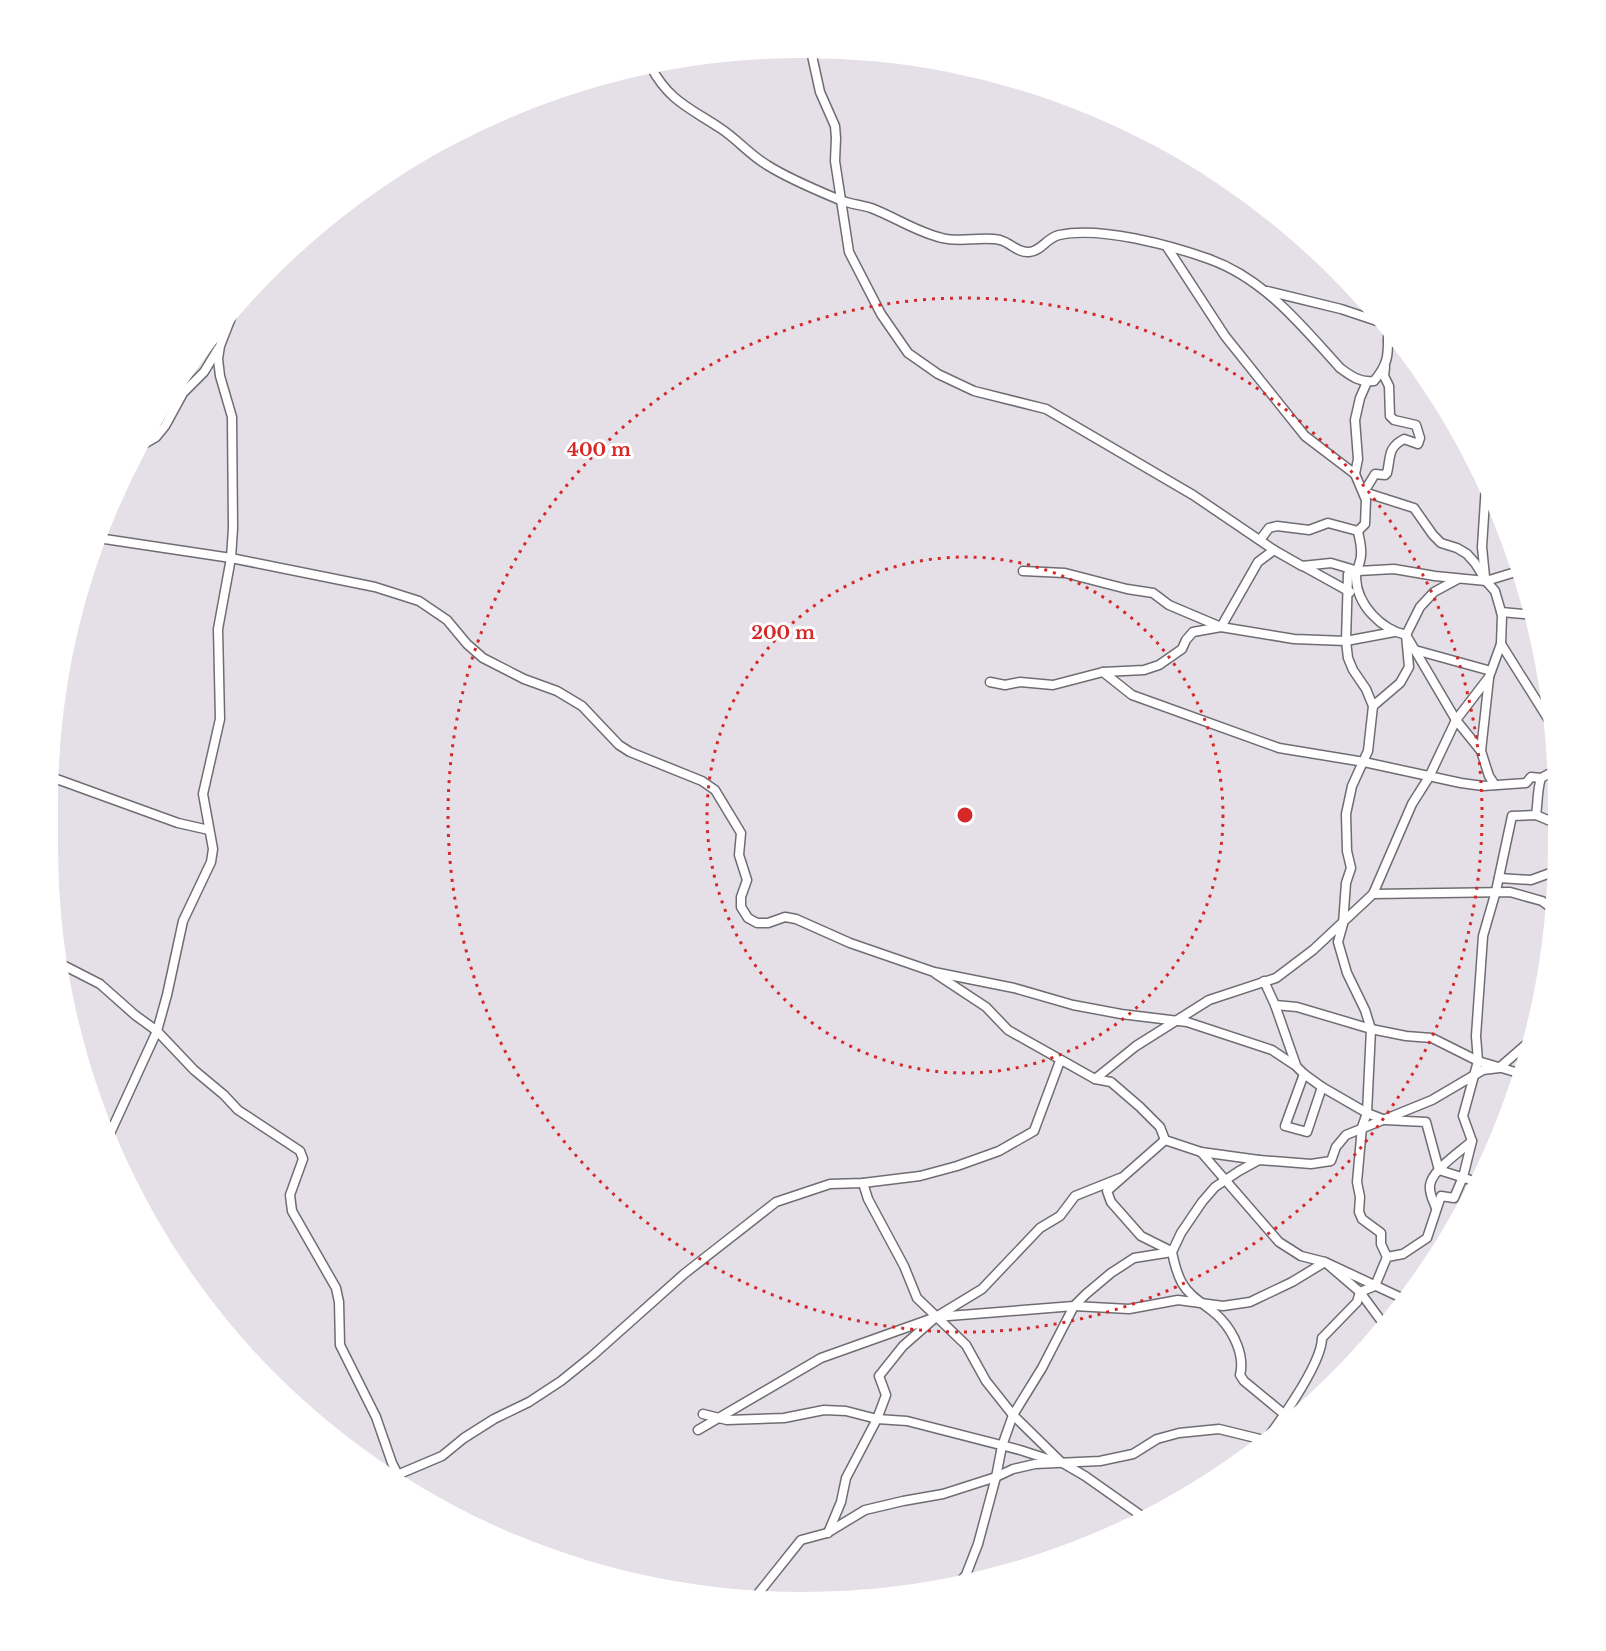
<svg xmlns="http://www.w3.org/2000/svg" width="1606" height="1651" viewBox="0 0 1606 1651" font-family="'Libre Baskerville',serif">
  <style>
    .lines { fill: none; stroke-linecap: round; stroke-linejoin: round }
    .minor-casing { stroke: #706c73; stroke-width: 11 }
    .minor { stroke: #fff; stroke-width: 8 }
    .ring { fill: none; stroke: #d62828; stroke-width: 3; stroke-dasharray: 3 6 }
    .centre { fill: #d62828; stroke: #fff; stroke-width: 3 }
    .ring-label { font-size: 18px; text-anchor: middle; font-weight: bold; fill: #d62828; stroke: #fff; stroke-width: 6; stroke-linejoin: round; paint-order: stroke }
  </style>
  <rect width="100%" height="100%" fill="#e5e0e8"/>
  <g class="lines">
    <defs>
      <g id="minor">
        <path d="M811,51l9,41 15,34 1,12 -1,23 14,91 32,62 27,39 30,21 36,17 72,18 147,86 81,55 28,16 29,-3 27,8 36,-2 41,7 51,5 33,-10"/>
        <path d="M651,67c18,34 39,41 69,61 17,11 30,27 47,37 22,14 49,25 73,35 10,4 21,5 31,8 24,9 45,24 71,30 19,5 39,-2 58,2 11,3 18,13 29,12 13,-1 17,-14 30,-17 41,-9 111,10 150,24 56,20 93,67 131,109 11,8 20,15 34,13 16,-19 14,-28 14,-52"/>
        <path d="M1167,247l58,89 80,100 50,38 11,26 -1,24 -7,7c1,7 4,16 3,24 0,7 -5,15 -5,23 1,27 25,51 50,57l50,85 25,31"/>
        <path d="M1267,291l74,18 42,14"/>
        <path d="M1388,341l15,4"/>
        <path d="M139,447l17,-10 9,-11 18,-33 21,-21 14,-23"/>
        <path d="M1355,474l3,-15 -3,-39 5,-22 7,-16"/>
        <path d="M1364,492l11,-18 10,1 2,-2c4,-16 0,-25 17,-34l14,5 2,-6 -4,-13 -22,-5 -4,-4 -1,-30 -5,-10 1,-9"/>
        <path d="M98,538l133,20 144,29 44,14 28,19 20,24 16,14 41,21 33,12 25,15 37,39 11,7 72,29 13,9 26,43 -2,22 8,25 -6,17v10l7,11 9,5h11l17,-6 11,2 54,24 84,29 80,16 59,17 48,9 66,8 85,28 24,16 8,8 18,13 45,26 18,7 41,2 13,48 38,12"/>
        <path d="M1260,540l9,-12 8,-2 32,4 19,-7 30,8"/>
        <path d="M1303,566l47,26"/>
        <path d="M1023,571l42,2 62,16 26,4 16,12 52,22 37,-65 16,-12"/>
        <path d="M1357,571l-9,3 -2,67 2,17 5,12 13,19 7,17"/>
        <path d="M1485,577l-3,-30 4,-62"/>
        <path d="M1501,612l32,3"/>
        <path d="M1501,644l51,81"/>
        <path d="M1415,650l76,21"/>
        <path d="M1103,672l29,23 147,53 85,14 97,21 22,3 43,-3 5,-6 10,1"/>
        <path d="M1489,678l-8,73 8,25 6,9"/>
        <path d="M990,682l15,3 15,-3 33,3 50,-13 41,-2 15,-5 23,-16 4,-9 7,-8 28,-5 73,12 52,2 48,-9"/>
        <path d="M51,777l127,46 31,7"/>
        <path d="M1536,815c2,-12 1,-24 5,-37l15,-8"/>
        <path d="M1499,878l32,2 22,-8"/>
        <path d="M1373,894l137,-2 32,9 11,8"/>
        <path d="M59,963l41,21 35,31 22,16 37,39 30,25 14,15 62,41 3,8 -13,36 2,16 44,77 3,14 1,43 36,72 16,46 12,24"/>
        <path d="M936,974l50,33 22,23 87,49 16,3 29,25 20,20 5,13 36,12 78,90 22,14 24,6 79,37"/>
        <path d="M1264,981l11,24 21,60"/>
        <path d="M1275,1005l22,2 74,22 35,7 26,2 46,23 44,13"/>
        <path d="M1304,1074l-19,52 22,6 15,-45"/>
        <path d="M1095,1079l41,-33 73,-46 67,-22 37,-28 60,-56 39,-90 17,-27 27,-57 33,-43 12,-33 1,-29 -7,-24 -9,-10 -11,-18 -8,-9 -10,-6 -16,-5 -8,-8 -19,-27 -50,-16"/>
        <path d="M107,1140l50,-109 10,-36 16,-74 28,-59 2,-13 -10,-55 17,-75 -2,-90 13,-71 2,-30 -1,-111 -12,-41 -2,-17 2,-13 16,-41"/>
        <path d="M1165,1140l-58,51 4,11 30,34 30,15"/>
        <path d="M1201,1152l58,8"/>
        <path d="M863,1183l5,16 36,67 13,32 49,47 20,36 27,34 48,47 24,14 61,43"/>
        <path d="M1436,1208c-3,-8 -7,-14 -6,-23 2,-15 31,-34 42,-44"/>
        <path d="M1387,1257l-6,-13v-11l-19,-14 -3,-7 1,-15 -3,-15 5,-55 5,-14 4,-84 -6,-19 -18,-37 -9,-31 5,-18 3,-41 5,-15 -4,-17 -1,-37 6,-28 16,-35 5,-45 27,-23 9,-16 -3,-32 14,-28 14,-15 24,-13"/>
        <path d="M703,1414l24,6 57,-2 40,-8 22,1 31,8 30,2 113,29 34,11"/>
        <path d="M1290,1422l-6,-8 -40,-33 -4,-6c5,-19 -6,-42 -19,-56 -12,-13 -30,-20 -39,-36 -5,-9 -8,-21 -10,-31l9,-19 21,-31 13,-15 24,-16 20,-11 52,4 20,-3 5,-14 10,-12 86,-35 51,-30 16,-2 30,-26"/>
        <path d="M698,1430l123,-72 115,-41 138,-11 55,3 49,-9 45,6 27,-4 42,-20 33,-20 35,30 25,34"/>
        <path d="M1255,1452c19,-20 67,-88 67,-114l35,-36 3,-10 15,-6 12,-29 16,-3 24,-16 14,-42 13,2 9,-21 9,-36 -9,-25 15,-55 -2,-25 7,-100 13,-45 16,-75 24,-1 19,8"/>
        <path d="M386,1477l11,-2 45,-19 22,-18 30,-19 35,-17 32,-21 31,-25 92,-82 92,-72 54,-18 33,-1 57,-7 37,-10 42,-15 35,-20 26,-70"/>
        <path d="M828,1533l13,-31 5,-24 31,-59 9,-24 -7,-19 24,-30 33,-29 46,-28 58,-61 20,-12 15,-20 45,-18"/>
        <path d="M958,1584l8,-9 12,-31 18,-67 6,-31 11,-31 29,-47 32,-62 12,-12 25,-21 23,-15 38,-6"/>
        <path d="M757,1595l44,-55 26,-7 38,-23 38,-9 40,-7 53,-17 17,-8 22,-5 65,-3 33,-7 24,-15 22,-6 40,-4 49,12"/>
      </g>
    </defs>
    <!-- minor casing -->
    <use href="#minor" class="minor-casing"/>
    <!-- minor -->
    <use href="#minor" class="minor"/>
  </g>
  <!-- distance rings -->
  <g class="ring">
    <circle cx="965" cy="815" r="258"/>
    <circle cx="965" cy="815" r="517"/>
  </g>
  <!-- crop -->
  <path d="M0 0H1606V1651H0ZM802 58H804A744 744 0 0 1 1548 802V848A744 744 0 0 1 804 1592H802A744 744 0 0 1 58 848V802A744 744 0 0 1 802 58Z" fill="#fff" fill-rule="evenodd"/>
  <circle cx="965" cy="815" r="9" class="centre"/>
  <g class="ring-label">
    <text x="599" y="456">400 m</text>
    <text x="783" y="639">200 m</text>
  </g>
</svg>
